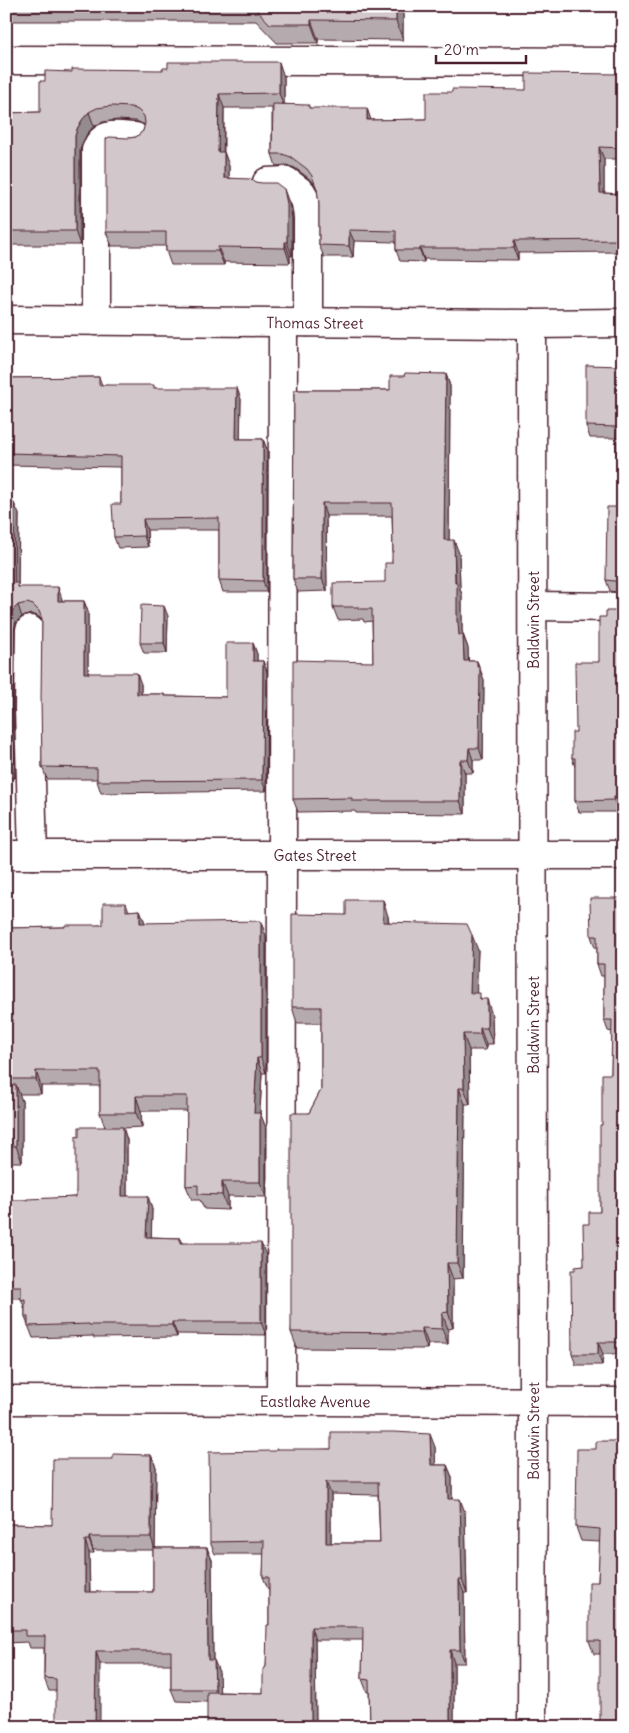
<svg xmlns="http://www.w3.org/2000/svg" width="629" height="1733" viewBox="0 0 629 1733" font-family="Delius,sans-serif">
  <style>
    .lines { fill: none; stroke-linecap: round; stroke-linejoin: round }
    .minor-casing { stroke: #4a1f2b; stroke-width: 31 }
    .minor { stroke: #fff; stroke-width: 28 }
    .wall { fill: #b5abaf; stroke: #4a1f2b; fill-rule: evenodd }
    .shaded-wall { fill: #938b8e; stroke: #4a1f2b }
    .building { fill: #d2c7cb; stroke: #4a1f2b; fill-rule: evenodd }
    .labels { text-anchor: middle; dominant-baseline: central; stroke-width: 5; stroke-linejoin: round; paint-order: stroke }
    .street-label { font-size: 15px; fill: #4a1f2b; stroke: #fff }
  </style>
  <rect width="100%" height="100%" fill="#fff"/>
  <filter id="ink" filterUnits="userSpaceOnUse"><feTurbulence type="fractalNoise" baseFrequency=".02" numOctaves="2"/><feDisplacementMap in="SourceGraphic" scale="10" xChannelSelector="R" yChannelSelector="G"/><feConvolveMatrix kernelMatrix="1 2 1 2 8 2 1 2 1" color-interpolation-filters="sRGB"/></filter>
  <g filter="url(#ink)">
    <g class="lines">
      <defs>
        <g id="minor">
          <path d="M6,60l617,2"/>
          <path d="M267,182l19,-1 16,12 4,10 2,14v105"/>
          <path id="s1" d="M6,320l526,4 91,-1"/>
          <path d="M96,321v-171c7,-19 21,-14 39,-13"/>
          <path d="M533,606l90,1"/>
          <path d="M30,630l-1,78 4,147"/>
          <path id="s2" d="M6,855h617"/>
          <path id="s3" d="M6,1400l617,2"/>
          <path d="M281,1400l2,-1078"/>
          <path id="s4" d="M532,1727l1,-325 -1,-1078"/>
        </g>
      </defs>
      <!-- minor casing -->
      <use href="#minor" class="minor-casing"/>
      <!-- minor -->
      <use href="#minor" class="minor"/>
    </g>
    <!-- wall -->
    <g class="wall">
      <path d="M6,6h397v34l-85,-1v4h-41l-21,-22h-250z"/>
      <path d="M623,74v85h-19v34l19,1v58l-105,1v7l-94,-1v3l-24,-1 -4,-11v-8l-42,-1 -1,16h-29l-5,-12v-42l-2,-16 -6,-7 -16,-12 -9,-3 -10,1 -4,-12v-46h-48v44l5,14v12l26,4 34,21 3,15v38h-2v7l-66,-1v3h-53l-5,-14v-5h-54l-6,-14 23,-94 7,-1 7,-6 2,-6 -2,-1 -7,-3 -19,-1 -14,2 -9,4 -7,8 -5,10 -2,6v95h-72l-1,14h-1v-146l34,-1 244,-35v27l26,4 61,12 55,-1 100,-29z"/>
      <path d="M623,366v227l-13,-2 -4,-11 11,-73v-69h-27l-4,-12z"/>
      <path d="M446,374l4,12 -1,154 10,13 1,36 2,6v36l6,17v13h9l7,19 -1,80h-10v13h-8v41l-109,-1 -1,-2 -57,1 -5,-13 80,-137 -1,-41 -8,1 -1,-3 -25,1 -5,-13 52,-25 7,-19 1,-11 -1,-36h-66l1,75 -29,1 -5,-13 1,-189h96l14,-14z"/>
      <path d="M99,377l3,8 53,3 86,11 -1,40h23l4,11v142h-44l-4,-12v-50h-72l1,17 -30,1 -4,-11 7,-33v-37l-115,-2v-87z"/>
      <path d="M6,502l13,12 -1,71 1,2 43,12v2h22l4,11v61l53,11v10h23l1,2 61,1 27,-54 4,11v7h6l4,11 -1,119 -165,2 -4,-12v-2h-50l-5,-12v-147l-4,-4 -7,-2 -9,3 -6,5 -2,8 -1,78 2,70h-9z"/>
      <path d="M623,610v198h-5v4h-39l-4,-11v-34l-3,-9 4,-26 23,-70 7,-45z"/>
      <path d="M168,616l-1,37h-23l-4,-10z"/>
      <path d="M623,898v456h-20l-1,11h-26l-4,-11 3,-84 9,-4 5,-42 11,-12 2,-87 9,-51 1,-42 -4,-1 -4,-11v-44h-3l-4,-12v-16h-2l-4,-12z"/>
      <path d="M126,903l3,8 11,-1 5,13 121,13v137h-4l-2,40 6,15v69l-38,-1v14l-24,-1 -4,-9h-8l-6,-14 1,-75h-46l1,16 -19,1 4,12v56l25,13 -1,28 29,1 2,5 84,12v80l-89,-1v3l-83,1 -1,-2 -60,2 -8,-21v-7l-4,-12h-15v-98h21l49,-3 3,-60 26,-10 -5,-14v-27h-59v8h-22l3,7v61h-16v-234l59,-1 38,-2z"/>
      <path d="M388,916l1,6 89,28 -2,43 6,6 10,16 1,29h-7v6h-17l1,54h-5l-2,174 -10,1v49l-5,1v15h-20l-1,5 -130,-1 -6,-16 18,-219 12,-23v-67h-24l-5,-16z"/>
      <path d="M623,1441l-23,213h-6l-5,-13 9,-59 2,-40 -19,-1 -5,-14 20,-78z"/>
      <path d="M435,1447v18h12l5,12v22l13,13 2,81h-3l1,70h-11v64h-84l-1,-35h-2l-5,-13 1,-39h-48l1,87 -109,-25 -31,-1 -5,-12v-25h-71l-44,27h-7l-5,-13v-30h-14l-2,-6 -22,1v-119l46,1 61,-66 38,-4 5,12 -1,81h52l5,12 1,100 6,12v20l44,1 3,-26 3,-42v-36h-1l-5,-12 1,-23h-49l-5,-12 66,-91 55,-2zM331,1494l47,1 2,48h-49zM93,1550h60v42h-63l-1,-39h5z"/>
    </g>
    <!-- shaded-wall -->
    <g class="shaded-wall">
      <path d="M396,6h7v34l-7,-19z"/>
      <path d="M311,20l7,19v4l-7,-19z"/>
      <path d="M279,62l5,15v31l-5,-15z"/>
      <path d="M219,94l5,14 -1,59 -5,-15z"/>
      <path d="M367,108l4,12h-4z"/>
      <path d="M89,112l5,14 -7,8 -5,10 -2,6v95l-5,-14v-95l2,-7 5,-9z"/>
      <path d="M599,147l5,12v46l-4,-12z"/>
      <path d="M224,152l5,14v27l-5,-15z"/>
      <path d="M284,189l5,14 3,15v38l-5,-14z"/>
      <path d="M349,230l5,11 -1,16 -4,-11z"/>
      <path d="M514,241l4,12v7l-4,-12z"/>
      <path d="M6,242l2,3 -1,14 -1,-4z"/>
      <path d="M285,242l5,14v7l-5,-15z"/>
      <path d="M218,247l6,15v3l-6,-14z"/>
      <path d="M420,248l4,11v3l-4,-12z"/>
      <path d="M446,374l4,12 -1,167 -5,-13z"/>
      <path d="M237,388l4,11 -1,51 -4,-11z"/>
      <path d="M263,439l4,11v142l-4,-11z"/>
      <path d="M14,503l5,11 -1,71 4,10 -8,-12z"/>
      <path d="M322,503l4,13 1,75 -5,-12z"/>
      <path d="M143,519l4,11 1,17 -4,-11z"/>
      <path d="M454,540l5,13 1,36 2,6v36l1,3v14l-4,-13 -2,-13z"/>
      <path d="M58,587l4,12v13l-4,-11z"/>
      <path d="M84,601l4,11v72l-4,-11z"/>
      <path d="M18,605l4,12 -6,5 -2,8 -1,78 2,70 -4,-12 -2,-69 1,-78 2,-8z"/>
      <path d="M164,606l4,10 -1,37 -3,-10z"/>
      <path d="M463,635l5,13 1,25 -5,-12z"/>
      <path d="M253,643l4,11v18l-4,-11z"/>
      <path d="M263,661l4,11 -1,119 -4,-11z"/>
      <path d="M477,661l7,19 -1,80 -4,-12z"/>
      <path d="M137,673l4,11v21l-4,-11z"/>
      <path d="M469,748l4,12v13l-5,-13z"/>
      <path d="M460,760l5,13v41l-5,-13z"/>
      <path d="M614,797l4,11v4l-4,-12z"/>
      <path d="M383,900l5,16 1,22 -6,-16z"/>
      <path d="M140,910l6,15 -6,-2z"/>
      <path d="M261,921l5,15v137l-5,-15z"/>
      <path d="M472,935l6,15 -2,59 -6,-16z"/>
      <path d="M487,999l5,16 1,29 -6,-16z"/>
      <path d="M480,1028l6,16v6l-6,-16z"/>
      <path d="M463,1034l6,16 1,54 -6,-16z"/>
      <path d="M257,1058l5,15 -3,55 -5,-15z"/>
      <path d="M36,1071l5,15v8l-5,-15z"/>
      <path d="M16,1085l6,16v61l-6,-16z"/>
      <path d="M459,1088l6,16 -2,174 -6,-15z"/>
      <path d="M136,1096l5,15 1,16 -6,-14z"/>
      <path d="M260,1113l6,15v69l-6,-15z"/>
      <path d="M123,1127l4,13v68l-5,-12z"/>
      <path d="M222,1182l6,14v14l-6,-15z"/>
      <path d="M148,1196l4,13 -1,41 -5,-13z"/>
      <path d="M261,1243l5,12v80l-5,-13z"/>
      <path d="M447,1263l6,16v49l-5,-16z"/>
      <path d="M442,1313l6,16v15l-6,-15z"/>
      <path d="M172,1322l5,12v3l-5,-12z"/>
      <path d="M422,1328l6,16 -1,5 -5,-16z"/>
      <path d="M598,1342l5,12 -1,11 -4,-11z"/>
      <path d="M430,1434l5,13 1,31 -5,-13z"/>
      <path d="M151,1455l5,12 -1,83 -4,-13z"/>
      <path d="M447,1465l5,12v35l-4,-13z"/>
      <path d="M326,1482l5,12v62l-5,-13z"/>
      <path d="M460,1499l5,13 2,81 -5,-13z"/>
      <path d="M89,1537l4,13 1,3 -5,-13z"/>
      <path d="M85,1540l4,13 1,51 -5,-12z"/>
      <path d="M207,1548l5,12 1,112 -5,-12z"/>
      <path d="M459,1580l5,13 1,70 -5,-13z"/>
      <path d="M311,1627l4,13 1,87h-5z"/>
      <path d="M450,1650l4,13v64h-4z"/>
      <path d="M96,1651l4,13v63h-5z"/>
      <path d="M214,1660l5,12 1,30 -5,-13z"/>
      <path d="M6,1702l3,7v18h-3z"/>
    </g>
    <!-- building -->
    <g class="building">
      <path d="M253,6h143v15l-85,-1v4h-41z"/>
      <path d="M168,62h111v31l-60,1 -1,58h6v26l27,1 4,3 7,1h14l8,6 3,15v38h-2v6l-67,-1v4h-52v-19h-60v-93l3,-2 20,1 7,-1 7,-6 2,-8 -1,-7 -6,-6 -7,-3 -19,-1 -15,2 -8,4 -7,8 -5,9 -2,7v95h-69v-118l34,-1v-31h5v-10l27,1v-3l91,1v-2h5z"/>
      <path d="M526,73l97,1v74l-24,-1 1,46 23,1v46l-109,1v7h-94v2h-24v-19l-47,-1v16l-30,-1v-42l-2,-14 -5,-13 -5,-7 -16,-12 -9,-3h-10l1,-50 36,1v3h58v12l59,-1v-27h26v-3l74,1z"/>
      <path d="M586,365l37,1v216l-17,-2 1,-73h10v-80l-31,-1z"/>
      <path d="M405,373l41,1 -2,166h10l1,42h2v40h1l1,13h4l1,26h13v6h3l-1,81h-10l-1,12h-8v41h-108v-3l-59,1v-139l80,2 -1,-53h-13v-2h-26v-24l52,-1v-19h7v-11h1l-1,-49h-70v76h-29l1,-189h96v-14h14z"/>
      <path d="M99,377v8h55v3h83l-1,51h27v142l-44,-1v-62l-76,1 1,17 -30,1 -2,-33h9v-48l-115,-3v-75z"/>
      <path d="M6,502l8,1v80h4v4h40v14h26v72h53v21h27v2l62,1v-54h27v18h10l-1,119 -165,1v-13l-55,-1 -1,-70 1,-78 -3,-8 -6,-6 -6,-2 -9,2 -6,6 -2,8 -1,78 2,69h-5z"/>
      <path d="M141,605l23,1v37h-24z"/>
      <path d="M623,610v187h-9v3l-39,1v-43h-3v-26h4l-1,-70h24v-45h7v-6h13z"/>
      <path d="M590,898h33v444h-25v12h-26l-1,-84h4v-3l9,-1 -1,-42h6v-12h11v-87h2v-51h9l1,-54h-8v-56h-7v-28h-6z"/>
      <path d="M346,900h37v22l84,2 5,11 -2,58h10v6h7v29h-7v6h-17l1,54h-5l-2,175h-10l1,49 -6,1v16l-20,-1v5l-131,-1v-219h18l12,-23v-83h-29v-93l54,1z"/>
      <path d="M103,903h23v8l14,-1v13l121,-2v137h-4l-3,55h6v69h-38v13l-24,-1v-9l-12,1 1,-90h-51v17h-36v-42h-64v8h-30v-151l59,-1v-2h38z"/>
      <rect x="6" y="1085" width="10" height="61"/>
      <path d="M79,1127h44l-1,69h26l-2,41 34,1v5h81v79h-89v3h-83v-1l-61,2v-9h-3v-18l-4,1v-14h-15v-86h21v-1l49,-2v-61l3,1z"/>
      <path d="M331,1432h63l36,2 1,31h16l1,34h12l2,81h-3l1,70h-10v77h-80l-1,-47 -7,-1 1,-52h-52v100h-104v-35l56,1v-24l3,-2 1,-42h2v-48h-6l1,-36 -54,1 -1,-90 67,-1v-2h55zM326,1482h52l2,61h-54z"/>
      <path d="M596,1441h27v286h-23v-86h-11v-59h9l2,-53 -24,-2 1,-78h19z"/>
      <path d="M113,1454l38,1v82h-62v3h-4v52h68v-44h54l1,112h6l1,29h-44v-38h-75l-1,76h-39v-48l-12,-1 1,-42h-20v-6h-19v-106l46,1 1,-66h60z"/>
    </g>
  </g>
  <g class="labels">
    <!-- street labels -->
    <g class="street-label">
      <text stroke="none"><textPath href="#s1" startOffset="309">Thomas Street</textPath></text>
      <text transform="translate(533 620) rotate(-90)">Baldwin Street</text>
      <text stroke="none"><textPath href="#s2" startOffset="309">Gates Street</textPath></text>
      <text transform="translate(533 1025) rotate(-90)">Baldwin Street</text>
      <text stroke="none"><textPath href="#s3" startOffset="309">Eastlake Avenue</textPath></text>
      <text stroke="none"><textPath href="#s4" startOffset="296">Baldwin Street</textPath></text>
    </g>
  </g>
  <!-- margin -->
  <rect width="629" height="1733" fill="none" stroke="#fff" stroke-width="25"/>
  <rect x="12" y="12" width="604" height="1708" fill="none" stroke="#4a1f2b" stroke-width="2" filter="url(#ink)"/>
  <!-- scale -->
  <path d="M436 55v8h90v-8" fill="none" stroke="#4a1f2b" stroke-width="2.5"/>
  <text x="444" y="55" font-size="15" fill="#4a1f2b" stroke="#ffffff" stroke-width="4" paint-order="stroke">20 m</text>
</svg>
